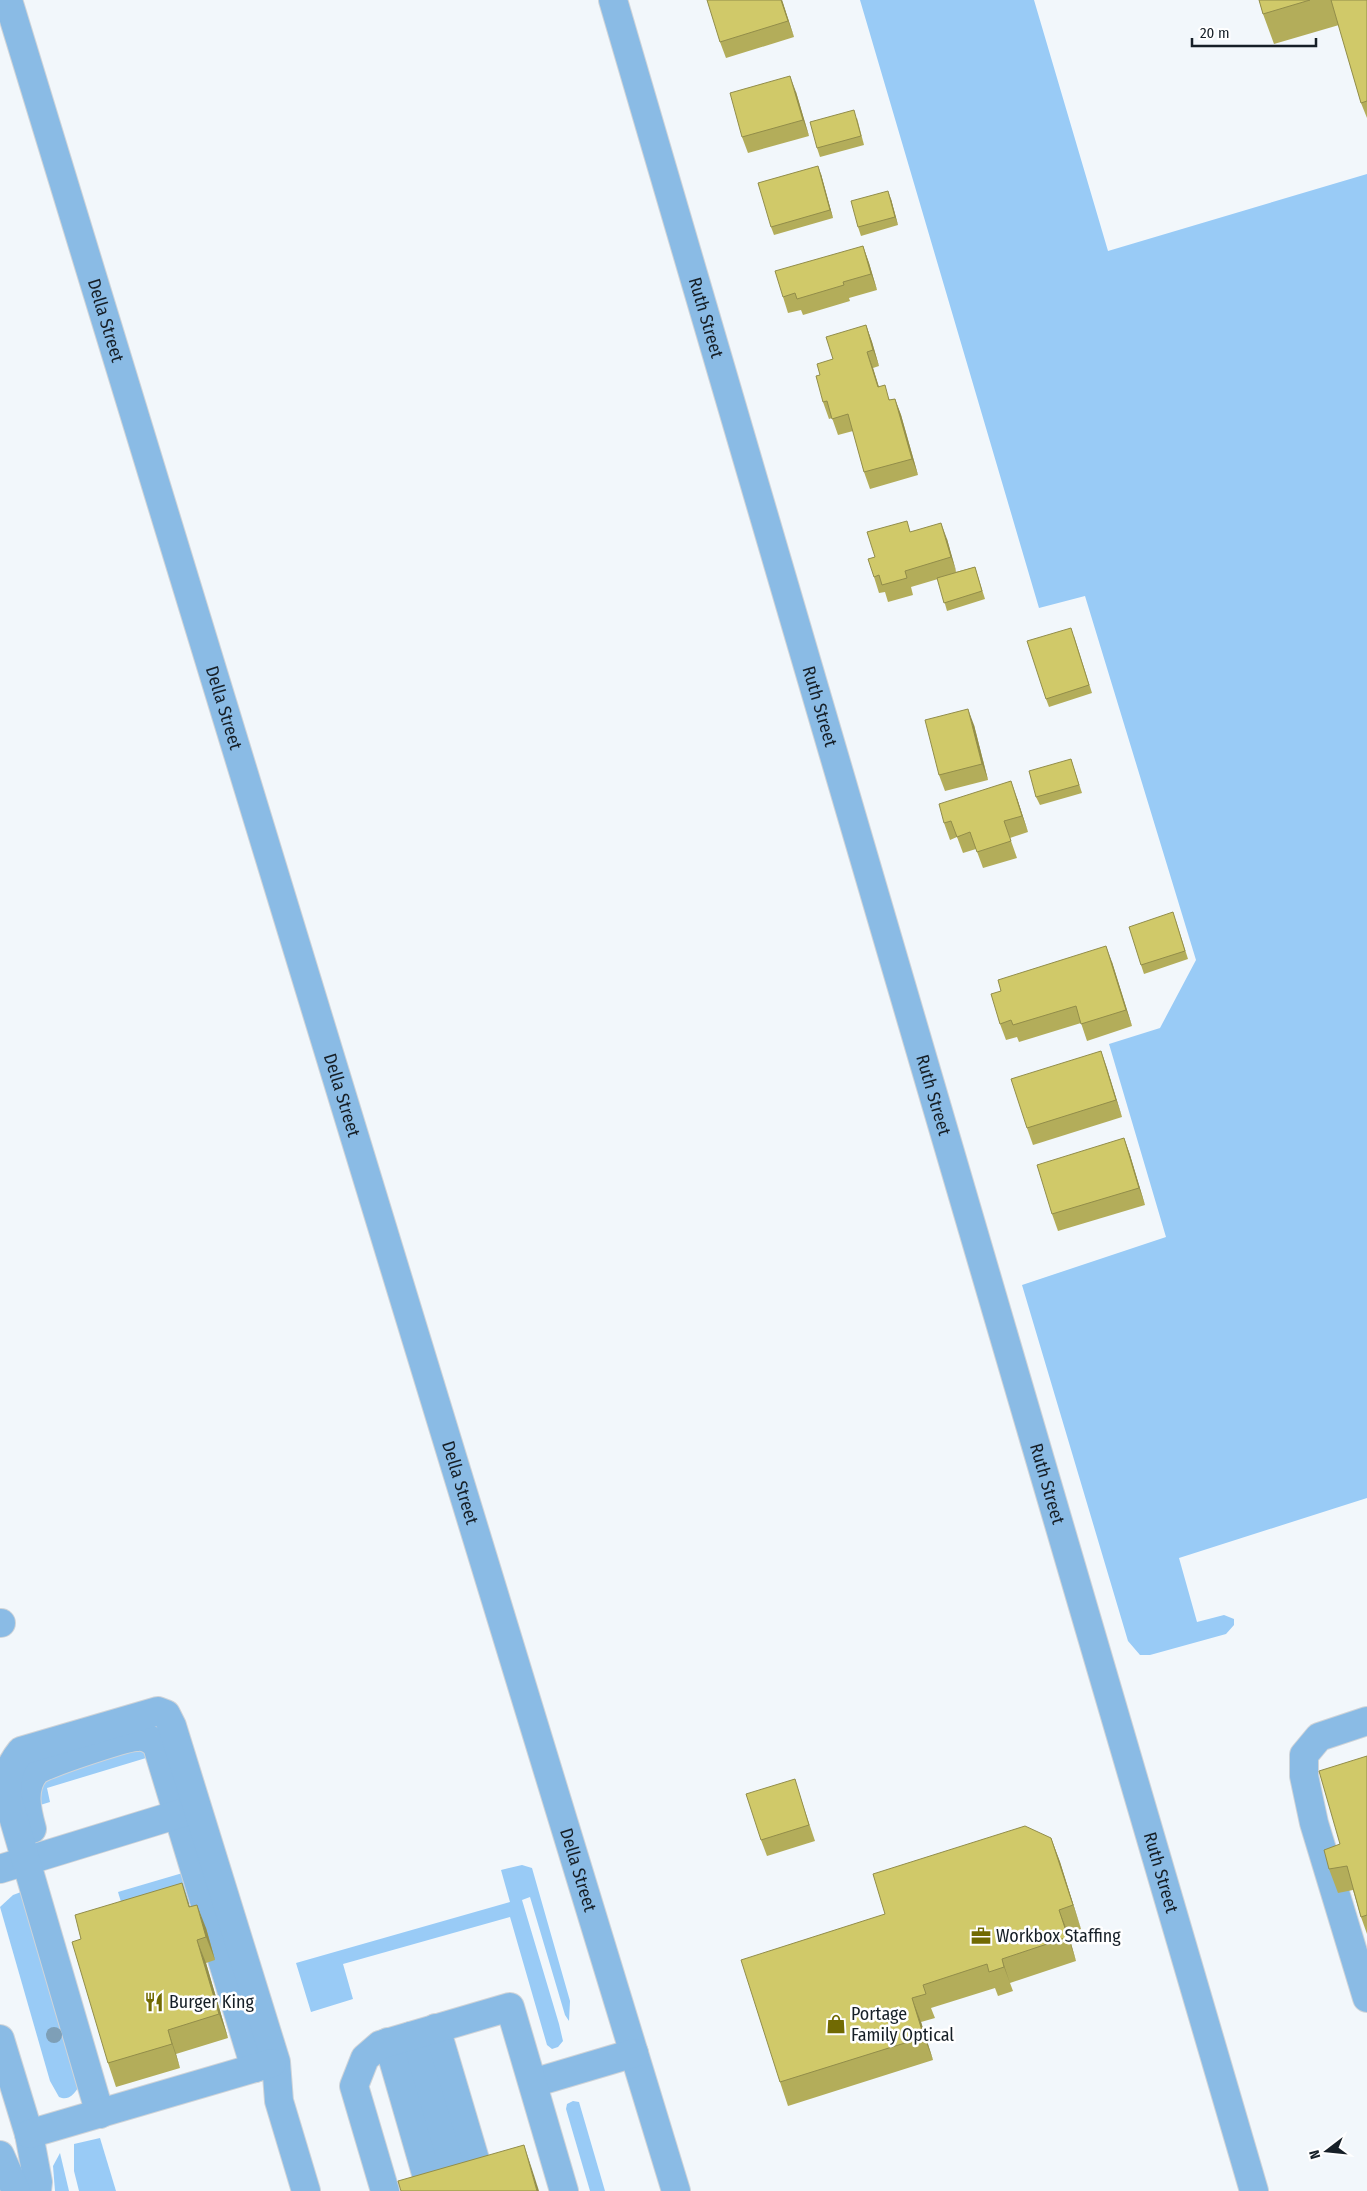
<svg xmlns="http://www.w3.org/2000/svg" width="1367" height="2191" viewBox="0 0 1367 2191" font-family="'Fira Sans Condensed',sans-serif">
  <style>
    .green { fill: #99cbf6 }
    .lines { fill: none; stroke-linecap: round; stroke-linejoin: round }
    .minor-casing { stroke: #cfd4d9; stroke-width: 30 }
    .minor { stroke: #8abbe5; stroke-width: 28 }
    .tree { fill: #7e9fb7 }
    .wall { fill: #b3ad5a }
    .shaded-wall { fill: #928d4a }
    .building { fill: #d0c969; stroke: #928d4a }
    .labels { text-anchor: middle; dominant-baseline: central; stroke-width: 5; stroke-linejoin: round; paint-order: stroke }
    .street-label { font-size: 18px; fill: #161f27; stroke: #fff }
    .poi-label { font-size: 18px; fill: #161f27; stroke: #fff; text-anchor: start }
  </style>
  <rect width="100%" height="100%" fill="#f2f7fb"/>
  <!-- green -->
  <g class="green">
    <path d="M860,0h174l74,251 259,-77v1324l-188,60 18,64 27,-7 10,4v6l-8,9 -76,21h-10l-12,-14 -106,-356 144,-48 -57,-193 51,-16 36,-68 -111,-364 -46,12z"/>
    <path d="M147,1745l11,49 -12,-36 -99,30 3,14 -13,4 7,-30z"/>
    <path d="M522,1865l10,3 38,133 -1,20 -4,-6 -35,-118 -8,3 37,124 4,17 -5,6 -6,2 -5,-4 -37,-128 -167,47 10,35 -42,13 -15,-49 214,-61 -9,-32z"/>
    <path d="M186,1872l9,30 -68,20 -9,-30z"/>
    <path d="M21,1892l2,1 55,195c-5,7 -10,13 -19,9l-9,-16 -50,-174 13,-12z"/>
    <path d="M573,2101l6,1 26,89h-15l-24,-82 1,-5z"/>
    <path d="M100,2138l16,53h-37l-5,-20v-27z"/>
    <path d="M60,2153l9,38h-14l-2,-25z"/>
  </g>
  <g class="lines">
    <defs>
      <g id="minor">
        <path id="s1" d="M8,0l668,2191"/>
        <path id="s2" d="M613,0l641,2191"/>
        <path d="M0,1623h1"/>
        <path d="M1367,1721l-48,16 -15,18v21l10,47 53,175"/>
        <path d="M32,1829c-5,-18 -11,-41 4,-58 6,-6 90,-34 101,-34 8,-1 15,3 20,9l98,322"/>
        <path d="M0,1869l195,-60"/>
        <path d="M436,2028l46,155"/>
        <path d="M411,2036l46,154"/>
        <path d="M0,2039l29,95 9,48 -1,9"/>
        <path d="M388,2042l43,149"/>
        <path d="M533,2083l101,-30"/>
        <path d="M100,2114l-93,-318c1,-21 1,-29 14,-45l137,-40 8,3 6,12 104,336 3,39 27,90"/>
        <path d="M29,2134l243,-71"/>
        <path d="M0,2155l16,36"/>
        <path d="M385,2191l-31,-105 11,-28 15,-13 130,-38 54,184"/>
      </g>
    </defs>
    <!-- minor casing -->
    <use href="#minor" class="minor-casing"/>
    <!-- minor -->
    <use href="#minor" class="minor"/>
  </g>
  <!-- trees -->
  <circle class="tree" cx="54" cy="2035" r="8"/>
  <!-- wall -->
  <g class="wall">
    <path d="M782,0l12,37 -68,21 -6,-16z"/>
    <path d="M1259,0h108v118l-6,-15 -22,-78 -65,19 -11,-30z"/>
    <path d="M796,92l13,44 -61,17 -6,-16z"/>
    <path d="M857,118l7,27 -44,12 -3,-9z"/>
    <path d="M821,174l12,44 -59,17 -3,-8z"/>
    <path d="M891,199l7,26 -37,11 -3,-9z"/>
    <path d="M863,246l6,17 8,27 -28,8 1,3 -47,14 -2,-5 -13,3 -5,-16z"/>
    <path d="M866,325l6,17 7,24 -6,2 6,19 11,13 5,-1 6,16 17,60 -48,14 -6,-17 -11,-41 -15,4 -6,-17 -3,1 -6,-17 -3,-27 13,-16z"/>
    <path d="M911,532l36,7 9,33 19,-5 10,32 -38,12 -9,-32 -27,8 2,8 -25,7 -3,-10 -6,1 -5,-16 1,-20z"/>
    <path d="M1074,636l18,57 -43,14 -3,-8z"/>
    <path d="M974,725l14,55 -43,11 -6,-16z"/>
    <path d="M1071,759l11,34 -42,12 -4,-8z"/>
    <path d="M1017,798l11,34 -18,6 7,20 -34,10 -7,-19 -13,4 -6,-16 -7,3 -6,-17z"/>
    <path d="M1176,921l12,38 -44,15 -3,-9z"/>
    <path d="M1112,962l20,64 -45,15 -6,-18 -62,19 -2,-5 -11,3 -6,-16z"/>
    <path d="M1101,1051l21,66 -89,28 -6,-17z"/>
    <path d="M1124,1138l6,17 15,50 -87,26 -6,-17z"/>
    <path d="M1367,1756v178l-6,-17 -8,-27 -15,3 -9,-24 11,-25z"/>
    <path d="M800,1796l15,45 -48,15 -6,-16z"/>
    <path d="M1051,1838l9,24 21,67 -13,4 8,28 -66,22 3,8 -15,5 -3,-8 -64,20 4,10 -14,4 12,38 -145,46 -8,-24 105,-168z"/>
    <path d="M190,1907l16,21 9,32 -9,3 22,75 -52,16 4,14 -64,19 -8,-24z"/>
  </g>
  <!-- shaded-wall -->
  <g class="shaded-wall">
    <path d="M781,0h1l12,37 -6,-16z"/>
    <path d="M790,76l6,16 13,44 -6,-16z"/>
    <path d="M818,166l3,8 12,44 -3,-8z"/>
    <path d="M888,191l3,8 7,26 -3,-8z"/>
    <path d="M863,246l6,17 8,27 -6,-16z"/>
    <path d="M866,325l6,17 7,24 -6,-16z"/>
    <path d="M867,352l6,16 11,36 -6,-17z"/>
    <path d="M895,399l6,16 17,60 -6,-16z"/>
    <path d="M941,523l6,16 10,35 -6,-17z"/>
    <path d="M968,709l6,16 14,55 -6,-16z"/>
    <path d="M1011,781l6,17 11,34 -6,-16z"/>
    <path d="M1106,946l6,16 20,64 -6,-16z"/>
    <path d="M1101,1051l6,17 15,49 -6,-17z"/>
    <path d="M1124,1138l6,17 15,50 -6,-17z"/>
    <path d="M1051,1838l9,24 21,67 -8,-24z"/>
    <path d="M182,1883l8,24h-1z"/>
    <path d="M197,1905l9,23 9,32 -9,-23z"/>
    <path d="M1059,1910l9,23 8,28z"/>
    <path d="M197,1940l9,23 22,75 -9,-24z"/>
    <path d="M1002,1959l8,24 3,8 -9,-24z"/>
    <path d="M912,1998l9,24 12,38 -9,-23z"/>
    <path d="M168,2030l8,24 4,14 -8,-24z"/>
    <path d="M524,2145l8,24 7,22h-2z"/>
  </g>
  <!-- building -->
  <g class="building">
    <path d="M707,0h74l7,21 -68,21z"/>
    <path d="M1259,0h51l-47,14z"/>
    <path d="M1331,0h36v101l-6,2z"/>
    <path d="M790,76l13,44 -61,17 -12,-44z"/>
    <path d="M854,110l7,26 -44,12 -7,-26z"/>
    <path d="M818,166l12,44 -59,17 -13,-44z"/>
    <path d="M888,191l7,26 -37,10 -7,-26z"/>
    <path d="M863,246l8,28 -28,8 1,3 -47,14 -2,-6 -12,4 -8,-26z"/>
    <path d="M866,325l7,25 -6,2 11,35 7,-2 4,15 6,-1 17,60 -48,13 -16,-58 -16,5 -5,-18 -4,1 -7,-26 4,-1 -3,-11 16,-5 -7,-22z"/>
    <path d="M907,521l3,11 31,-9 10,34 -46,14 2,7 -25,7 -3,-10 -5,2 -6,-18 7,-2 -8,-25z"/>
    <path d="M975,567l7,24 -38,12 -7,-25z"/>
    <path d="M1071,628l18,57 -43,14 -19,-58z"/>
    <path d="M968,709l14,55 -43,11 -14,-55z"/>
    <path d="M1071,759l8,26 -43,12 -7,-26z"/>
    <path d="M1011,781l11,35 -18,5 7,20 -34,11 -7,-20 -13,5 -6,-16 -7,2 -5,-19z"/>
    <path d="M1173,912l12,39 -44,14 -12,-38z"/>
    <path d="M1106,946l20,64 -45,14 -5,-18 -63,19 -2,-5 -11,4 -9,-30 10,-3 -3,-11z"/>
    <path d="M1101,1051l15,49 -89,28 -16,-49z"/>
    <path d="M1124,1138l15,50 -87,26 -15,-49z"/>
    <path d="M1367,1756v159l-6,2 -14,-51 -18,3 -5,-19 16,-6 -21,-73z"/>
    <path d="M795,1779l14,46 -48,15 -15,-46z"/>
    <path d="M1025,1826l26,12 22,67 -14,5 9,27 -66,22 2,8 -15,5 -2,-8 -64,21 3,9 -14,4 12,39 -144,45 -39,-122 144,-46 -12,-40z"/>
    <path d="M182,1883l7,24 8,-2 9,32 -9,3 22,74 -51,16 4,14 -64,19 -36,-121 9,-3 -6,-24z"/>
    <path d="M524,2145l13,46h-136l-3,-10z"/>
  </g>
  <!-- icons -->
  <defs>
    <symbol id="office-bare" viewBox="-9 -9 18 18"><path d="M-6-3h4V-5.5h4V-3h4V5H-6ZM-1-4.5V-3h2v-1.5ZM-6 0V1H6V0Z" fill="#716a03" stroke="#fff" stroke-width="2.5" paint-order="stroke"/></symbol>
    <symbol id="restaurant-bare" viewBox="-9 -9 18 18"><path d="M-5-6h1v4h1v-4h1v4h1v-4h1v5L-1.5 .5V6h-2V.5L-5-1ZM5-6V6H3V1.5H1.5Q1.5-4 5-6Z" fill="#716a03" stroke="#fff" stroke-width="2.5" paint-order="stroke"/></symbol>
    <symbol id="shop-bare" viewBox="-9 -9 18 18"><path d="M-5-2.5h2.3a2.7 3.5 0 0 1 5.4 0H5L5.5 6h-11ZM-1.5-2.5h3a1.5 2.3 0 0 0-3 0Z" fill="#716a03" stroke="#fff" stroke-width="2.5" paint-order="stroke"/></symbol>
  </defs>
  <g fill-rule="evenodd">
    <use href="#office-bare" x="967" y="1922" width="28" height="28"/>
    <use href="#restaurant-bare" x="140" y="1988" width="28" height="28"/>
    <use href="#shop-bare" x="822" y="2010" width="28" height="28"/>
  </g>
  <g class="labels">
    <!-- street labels -->
    <g class="street-label">
      <text stroke="none"><textPath href="#s2" startOffset="331">Ruth Street</textPath></text>
      <text stroke="none"><textPath href="#s1" startOffset="335">Della Street</textPath></text>
      <text stroke="none"><textPath href="#s2" startOffset="736">Ruth Street</textPath></text>
      <text stroke="none"><textPath href="#s1" startOffset="740">Della Street</textPath></text>
      <text stroke="none"><textPath href="#s1" startOffset="1145">Della Street</textPath></text>
      <text stroke="none"><textPath href="#s2" startOffset="1141">Ruth Street</textPath></text>
      <text stroke="none"><textPath href="#s1" startOffset="1550">Della Street</textPath></text>
      <text stroke="none"><textPath href="#s2" startOffset="1546">Ruth Street</textPath></text>
      <text stroke="none"><textPath href="#s1" startOffset="1955">Della Street</textPath></text>
      <text stroke="none"><textPath href="#s2" startOffset="1951">Ruth Street</textPath></text>
    </g>
    <!-- poi labels -->
    <g class="poi-label">
      <text x="996" y="1936">Workbox Staffing</text>
      <text x="169" y="2002">Burger King</text>
      <text x="851" y="2014">Portage<tspan x="851" dy="21">Family Optical</tspan></text>
    </g>
  </g>
  <!-- north arrow -->
  <g transform="translate(1327 2151) rotate(254)" stroke="#ffffff" stroke-width="4" paint-order="stroke">
  <path d="M0-4L9 19L0 12L-9 19Z" fill="#161f27"/>
  <text y="-8" font-size="14" font-weight="bold" text-anchor="middle" fill="#161f27">N</text>
  </g>
  <!-- scale -->
  <path d="M1192 38v8h124v-8" fill="none" stroke="#161f27" stroke-width="2.5"/>
  <text x="1200" y="38" font-size="15" fill="#161f27" stroke="#ffffff" stroke-width="4" paint-order="stroke">20 m</text>
</svg>
